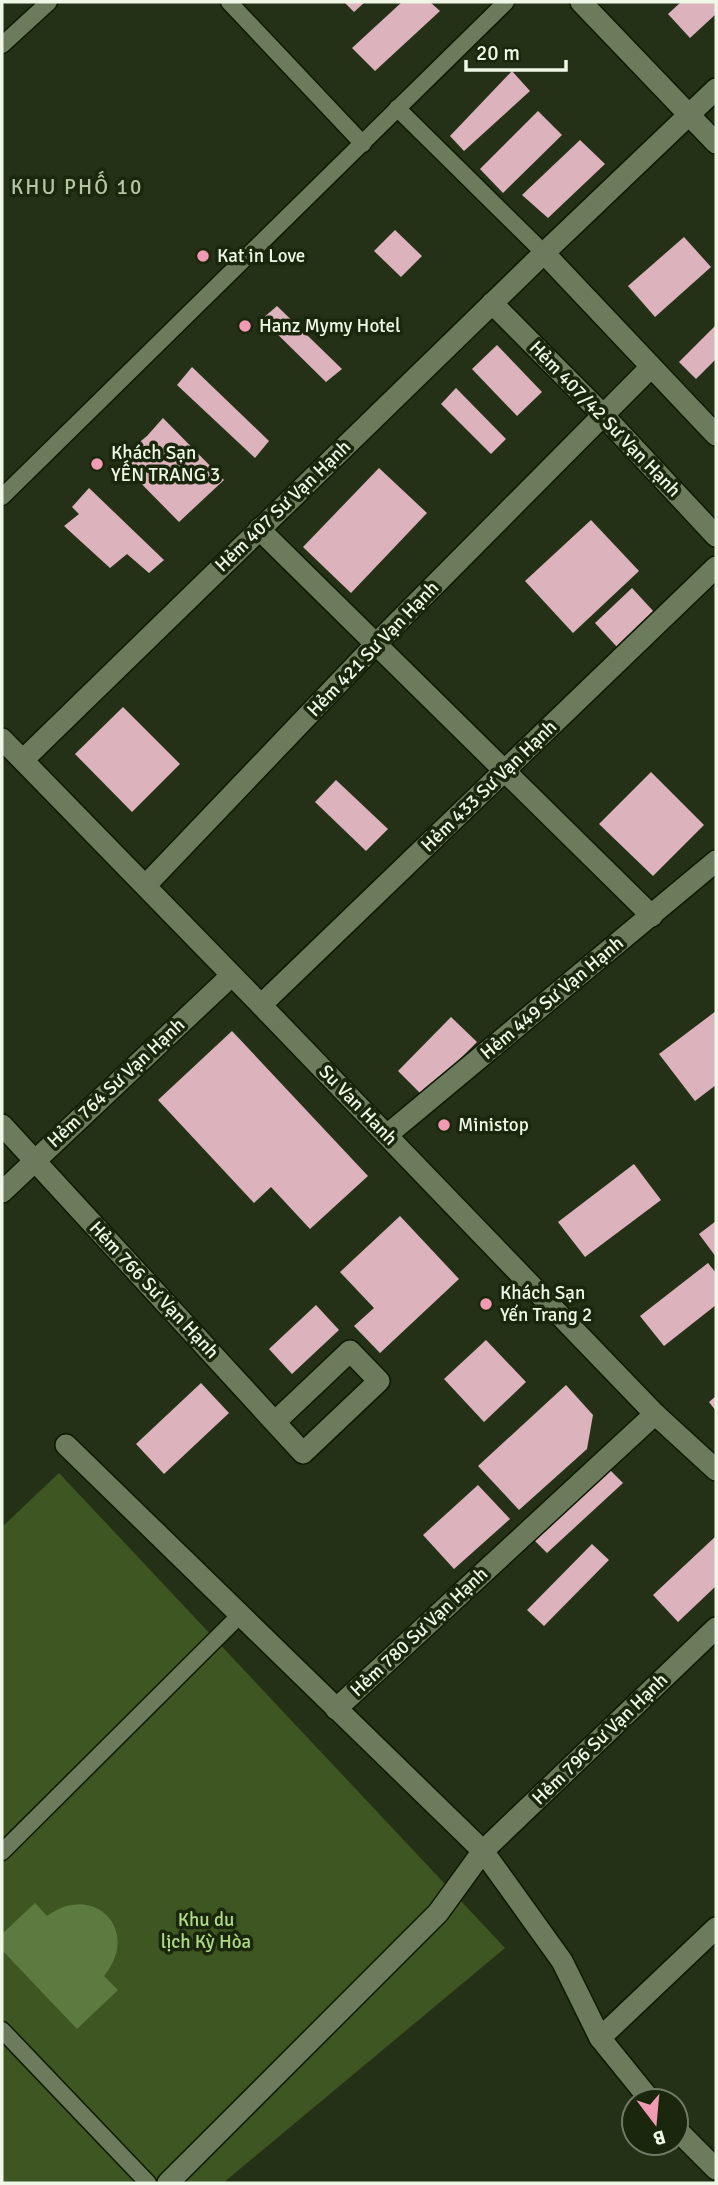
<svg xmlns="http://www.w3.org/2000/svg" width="718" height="2185" viewBox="0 0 718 2185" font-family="Signika,sans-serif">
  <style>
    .green { fill: #3e5722 }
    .water { fill: #5d7a40 }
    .building { fill: #dcb3bd }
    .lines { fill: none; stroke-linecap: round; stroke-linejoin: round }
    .lane-casing { stroke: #0d1901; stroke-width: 19 }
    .street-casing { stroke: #0d1901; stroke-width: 24 }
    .secondary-casing { stroke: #0d1901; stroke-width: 24 }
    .lane { stroke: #6b7b5c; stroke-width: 16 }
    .street { stroke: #6b7b5c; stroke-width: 21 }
    .secondary { stroke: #6b7b5c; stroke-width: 21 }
    .poi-dot { fill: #f19ab3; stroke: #1a270c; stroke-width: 2.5 }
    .labels { text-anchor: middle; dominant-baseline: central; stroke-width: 7; stroke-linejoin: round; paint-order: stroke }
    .poi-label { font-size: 19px; fill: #eff8e7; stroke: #1a270c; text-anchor: start }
    .street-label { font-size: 19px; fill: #eff8e7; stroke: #1a270c }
    .park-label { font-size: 19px; fill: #b0da86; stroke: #1a270c }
    .neighbourhood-label { font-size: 21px; letter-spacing: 2px; fill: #b4c5a4; stroke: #1a270c }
  </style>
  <rect width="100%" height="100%" fill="#243116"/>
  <!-- green -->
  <path class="green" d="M59,1473l446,475 -282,235h-221v-656z"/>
  <!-- water -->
  <path class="water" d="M35,1903l12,13c47,-35 95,15 57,60l14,14 -41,39 -75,-79v-16z"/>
  <!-- building -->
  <g class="building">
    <path d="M344,2h21l-11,10z"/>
    <path d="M402,2h28l10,9 -65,60 -23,-23z"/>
    <path d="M681,2h35v12l-26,24 -22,-24z"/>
    <path d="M512,71l18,20 -66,60 -14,-15z"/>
    <path d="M538,111l24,24 -59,58 -23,-24z"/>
    <path d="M580,140l25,24 -57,54 -26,-23z"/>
    <path d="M395,230l27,26 -21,21 -27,-26z"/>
    <path d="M684,237l27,30 -56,50 -27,-31z"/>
    <path d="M277,306l65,63 -16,13 -64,-63z"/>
    <path d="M716,325v34l-20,20 -17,-17z"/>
    <path d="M497,345l45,47 -25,24 -45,-47z"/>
    <path d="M192,367l77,74 -14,17 -78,-73z"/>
    <path d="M456,388l50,51 -15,15 -50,-50z"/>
    <path d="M163,418l61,62 -45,42 -61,-62 29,-24z"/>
    <path d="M379,468l48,45 -76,80 -48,-46z"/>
    <path d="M89,488l75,72 -15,13 -22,-19 -17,14 -46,-42 15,-12 -7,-7z"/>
    <path d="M591,520l48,51 -66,62 -48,-52z"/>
    <path d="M632,588l22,24 -37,35 -22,-24z"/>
    <path d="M123,707l57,57 -48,48 -57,-58z"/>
    <path d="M651,772l53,53 -51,51 -54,-52z"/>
    <path d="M336,780l52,49 -22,22 -51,-49z"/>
    <path d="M716,1011v74l-21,16 -36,-47z"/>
    <path d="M451,1017l26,25 -54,54 -25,-25z"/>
    <path d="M232,1031l136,145 -58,53 -39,-42 -17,16 -96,-103z"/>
    <path d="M634,1164l27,36 -76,57 -27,-35z"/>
    <path d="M400,1216l59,63 -79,74 -26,-27 20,-18 -34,-36z"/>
    <path d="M716,1221v36l-17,-23z"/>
    <path d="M708,1263l8,10v32l-52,41 -24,-30z"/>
    <path d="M316,1305l23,25 -47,44 -23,-25z"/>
    <path d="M486,1340l40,42 -42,40 -40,-43z"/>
    <path d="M201,1383l28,30 -65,61 -28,-30z"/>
    <path d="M566,1385l27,30 -6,34 -68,61 -41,-44z"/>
    <path d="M716,1396v15l-7,-9z"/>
    <path d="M610,1470l13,13 -76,70 -13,-13z"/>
    <path d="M478,1485l32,34 -56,50 -31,-34z"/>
    <path d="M716,1536v50l-38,36 -25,-27z"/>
    <path d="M592,1544l17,16 -65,66 -17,-16z"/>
  </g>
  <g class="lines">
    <defs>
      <g id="lane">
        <path d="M229,2l134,142"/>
        <path d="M2,45l47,-43"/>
        <path d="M397,108l147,145"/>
        <path d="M2,497l504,-495"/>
        <path d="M2,1852l239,-238"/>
        <path d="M2,2030l146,153"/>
      </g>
      <g id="street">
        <path d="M581,2l135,141"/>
        <path d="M716,89l-172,164 172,182"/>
        <path d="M492,303l112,113 112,120"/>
        <path d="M259,529l393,387"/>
        <path d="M23,760l521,-507"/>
        <path d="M146,885l230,-241 275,-277"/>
        <path d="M261,1005l455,-438"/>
        <path d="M2,1125l301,328 76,-72 -29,-30 -75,71"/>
        <path d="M387,1135l329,-274"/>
        <path d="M2,1192l229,-216"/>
        <path d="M66,1445l417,406 79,110 38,77"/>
        <path d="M336,1709l319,-295"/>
        <path d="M651,2101l-51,-63 116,-110"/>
        <path d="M676,2129l40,40"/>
        <path d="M168,2183l270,-270 45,-62 233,-223"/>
      </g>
      <path id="secondary" d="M2,739l259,266 394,409 61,56"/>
    </defs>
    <!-- lane casing -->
    <use href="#lane" class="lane-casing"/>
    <!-- street casing -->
    <use href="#street" class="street-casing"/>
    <!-- secondary casing -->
    <use href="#secondary" class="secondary-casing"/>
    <!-- lane -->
    <use href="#lane" class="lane"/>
    <!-- street -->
    <use href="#street" class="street"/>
    <!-- secondary -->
    <use href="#secondary" class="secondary"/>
  </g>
  <!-- markers -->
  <g class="poi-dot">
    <circle cx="203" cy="256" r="7"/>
    <circle cx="245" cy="326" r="7"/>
    <circle cx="97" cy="464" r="7"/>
    <circle cx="444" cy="1125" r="7"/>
    <circle cx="486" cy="1304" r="7"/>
  </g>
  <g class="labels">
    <!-- poi labels -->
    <g class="poi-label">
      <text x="217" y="256">Kat in Love</text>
      <text x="259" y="326">Hanz Mymy Hotel</text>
      <text x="111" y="453">Khách Sạn<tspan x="111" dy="22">YẾN TRANG 3</tspan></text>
      <text x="458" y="1125">Ministop</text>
      <text x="500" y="1293">Khách Sạn<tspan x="500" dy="22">Yến Trang 2</tspan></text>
    </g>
    <!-- street labels -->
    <g class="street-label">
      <text transform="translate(605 419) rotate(46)">Hẻm 407/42 Sư Vạn Hạnh</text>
      <text transform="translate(283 506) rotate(-44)">Hẻm 407 Sư Vạn Hạnh</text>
      <text transform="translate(373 649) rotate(-46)">Hẻm 421 Sư Vạn Hạnh</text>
      <text transform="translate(489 786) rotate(-44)">Hẻm 433 Sư Vạn Hạnh</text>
      <text transform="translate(552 998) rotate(-40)">Hẻm 449 Sư Vạn Hạnh</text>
      <text transform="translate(116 1083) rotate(-43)">Hẻm 764 Sư Vạn Hạnh</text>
      <text transform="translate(358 1105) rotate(46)">Su Van Hanh</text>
      <text transform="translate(154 1290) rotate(47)">Hẻm 766 Sư Vạn Hạnh</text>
      <text transform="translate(419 1632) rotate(-43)">Hẻm 780 Sư Vạn Hạnh</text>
      <text transform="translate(600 1739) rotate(-44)">Hẻm 796 Sư Vạn Hạnh</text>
    </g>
    <!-- park labels -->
    <g class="park-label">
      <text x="206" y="1920">Khu du<tspan x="206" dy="22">lịch Kỳ Hòa</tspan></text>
    </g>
    <!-- neighbourhood labels -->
    <g class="neighbourhood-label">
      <text x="77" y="187">KHU PHỐ 10</text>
    </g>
  </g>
  <!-- border -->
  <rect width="718" height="2185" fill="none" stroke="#eff8e7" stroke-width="7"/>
  <!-- north arrow -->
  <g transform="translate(655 2122) rotate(164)"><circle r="33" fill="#1a270c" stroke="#6f7b64" stroke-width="2"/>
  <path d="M0-5L12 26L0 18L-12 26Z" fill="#f19ab3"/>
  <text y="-10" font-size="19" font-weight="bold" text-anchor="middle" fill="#eff8e7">B</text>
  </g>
  <!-- scale -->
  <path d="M466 60v10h100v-10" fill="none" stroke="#eff8e7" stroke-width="3.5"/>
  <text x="476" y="60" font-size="21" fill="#eff8e7" stroke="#1a270c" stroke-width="5" paint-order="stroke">20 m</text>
</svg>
